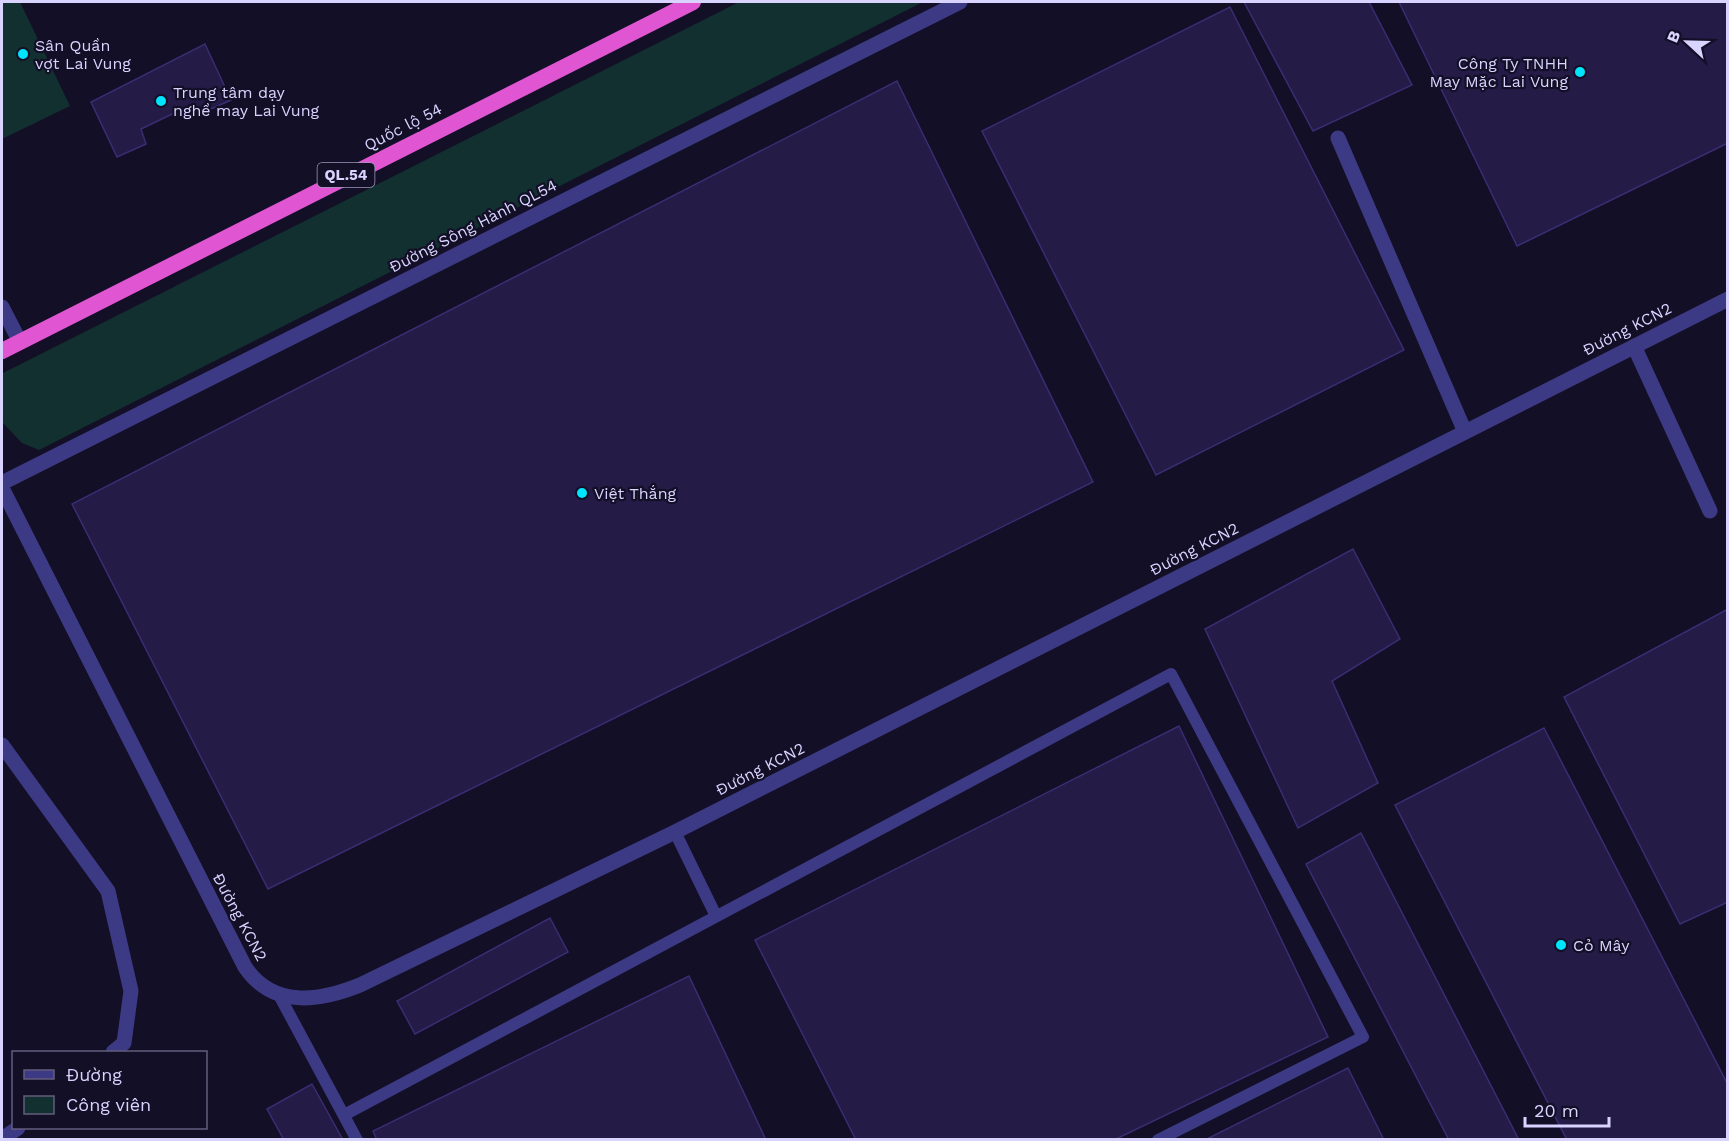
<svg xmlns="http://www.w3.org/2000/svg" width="1729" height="1141" viewBox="0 0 1729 1141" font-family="'Work Sans',sans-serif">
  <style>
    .green { fill: #12302f }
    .building { fill: #241b47; stroke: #3b2d73; stroke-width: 1.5 }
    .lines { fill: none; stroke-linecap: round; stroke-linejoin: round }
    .service { stroke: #3d3a85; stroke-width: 12 }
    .minor { stroke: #3d3a85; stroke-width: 15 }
    .trunk { stroke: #e055d1; stroke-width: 16 }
    .poi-dot { fill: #00e5ff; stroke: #130f26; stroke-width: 2 }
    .labels { text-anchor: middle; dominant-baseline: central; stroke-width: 4.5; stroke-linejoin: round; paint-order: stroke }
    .shield { fill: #130f26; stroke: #9e99be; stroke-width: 1.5 }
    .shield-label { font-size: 15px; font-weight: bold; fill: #d9d4ff }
    .poi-label { font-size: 16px; fill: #d9d4ff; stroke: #130f26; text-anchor: start }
    .street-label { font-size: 16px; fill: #d9d4ff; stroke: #130f26 }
  </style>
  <rect width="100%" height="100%" fill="#130f26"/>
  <!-- green -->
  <g class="green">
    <path d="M2,2h18l50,104 -68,33z"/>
    <path d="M739,2h184l-884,448 -17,-7 -19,-20v-50z"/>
  </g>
  <!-- building -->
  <g class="building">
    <path d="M1244,2h125l43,83 -99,46z"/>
    <path d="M1399,2h329v141l-211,103z"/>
    <path d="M1230,7l174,343 -248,125 -174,-344z"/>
    <path d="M205,44l26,56 -36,16 -6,-10 -48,23 5,15 -29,13 -26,-55z"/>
    <path d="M897,81l196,401 -825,407 -196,-385z"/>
    <path d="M1353,549l47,90 -68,42 46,102 -80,45 -93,-199z"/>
    <path d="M1728,609v293l-48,22 -116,-227z"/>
    <path d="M1179,726l149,311 -214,103h-258l-101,-200z"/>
    <path d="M1544,728l184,357v55h-161l-172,-335z"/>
    <path d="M1361,833l158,307h-70l-143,-276z"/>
    <path d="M550,918l18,34 -153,82 -18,-33z"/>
    <path d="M689,976l77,164h-389l-4,-9z"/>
    <path d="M1348,1068l36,72h-179z"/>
    <path d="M312,1084l31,56h-59l-17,-31z"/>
  </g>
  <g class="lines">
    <!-- service -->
    <g class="service">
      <path d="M675,832l41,84"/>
      <path d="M279,995l78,145"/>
      <path d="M344,1115l827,-441 192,363 -205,103"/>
    </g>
    <!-- minor -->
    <g class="minor">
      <path d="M1338,138l127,294"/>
      <path d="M2,307l18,35"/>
      <path d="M1634,346l76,165"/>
      <path d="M2,483l958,-481"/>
      <path d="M2,488l243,479c28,41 73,35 115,18l315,-153 1053,-533"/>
      <path d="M2,745l106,146 23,100 -7,52 -11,9"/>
      <path d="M2,1139l16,-11"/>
    </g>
    <!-- trunk -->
    <path class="trunk" d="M2,351l691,-349"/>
  </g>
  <!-- markers -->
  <g class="poi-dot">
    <circle cx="23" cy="54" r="6"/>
    <circle cx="1580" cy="72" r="6"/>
    <circle cx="161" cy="101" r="6"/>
    <circle cx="582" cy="493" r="6"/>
    <circle cx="1561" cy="945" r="6"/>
  </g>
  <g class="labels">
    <!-- shield labels -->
    <rect class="shield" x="317.5" y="163" width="57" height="24" rx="4.5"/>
    <g class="shield-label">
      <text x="346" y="175">QL.54</text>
    </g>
    <!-- poi labels -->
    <g class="poi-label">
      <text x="35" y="45">Sân Quần<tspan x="35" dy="18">vợt Lai Vung</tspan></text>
      <text x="1568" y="63" text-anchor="end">Công Ty TNHH<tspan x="1568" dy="18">May Mặc Lai Vung</tspan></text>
      <text x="173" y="92">Trung tâm dạy<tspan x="173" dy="18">nghề may Lai Vung</tspan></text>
      <text x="594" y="493">Việt Thắng</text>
      <text x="1573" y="945">Cỏ Mây</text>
    </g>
    <!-- street labels -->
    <g class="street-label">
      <text transform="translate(403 127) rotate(-27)">Quốc lộ 54</text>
      <text transform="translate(473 226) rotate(-27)">Đường Sông Hành QL54</text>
      <text transform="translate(1627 329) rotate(-27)">Đường KCN2</text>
      <text transform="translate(1194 549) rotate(-27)">Đường KCN2</text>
      <text transform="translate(760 769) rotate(-27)">Đường KCN2</text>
      <text transform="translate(240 917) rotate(62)">Đường KCN2</text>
    </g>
  </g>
  <!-- border -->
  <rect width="1729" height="1141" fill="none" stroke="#d9d4ff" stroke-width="6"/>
  <!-- legend -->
  <rect x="12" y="1051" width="195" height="78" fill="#130f26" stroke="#625e7d" stroke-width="1.5"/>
  <rect x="24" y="1070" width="30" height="9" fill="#3d3a85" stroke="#625e7d" stroke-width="1.5"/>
  <text x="66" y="1081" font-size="18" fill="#d9d4ff">Đường</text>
  <rect x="24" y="1096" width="30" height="18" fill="#12302f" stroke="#625e7d" stroke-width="1.5"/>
  <text x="66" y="1111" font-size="18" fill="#d9d4ff">Công viên</text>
  <!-- north arrow -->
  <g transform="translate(1687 42) rotate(292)" stroke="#130f26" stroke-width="4.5" paint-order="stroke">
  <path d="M0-4.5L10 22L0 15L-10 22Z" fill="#d9d4ff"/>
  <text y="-9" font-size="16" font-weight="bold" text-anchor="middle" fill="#d9d4ff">B</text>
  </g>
  <!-- scale -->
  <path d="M1525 1117v9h84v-9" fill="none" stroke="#d9d4ff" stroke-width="3"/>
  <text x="1534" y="1117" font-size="18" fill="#d9d4ff" stroke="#130f26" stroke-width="4.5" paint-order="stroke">20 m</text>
</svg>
